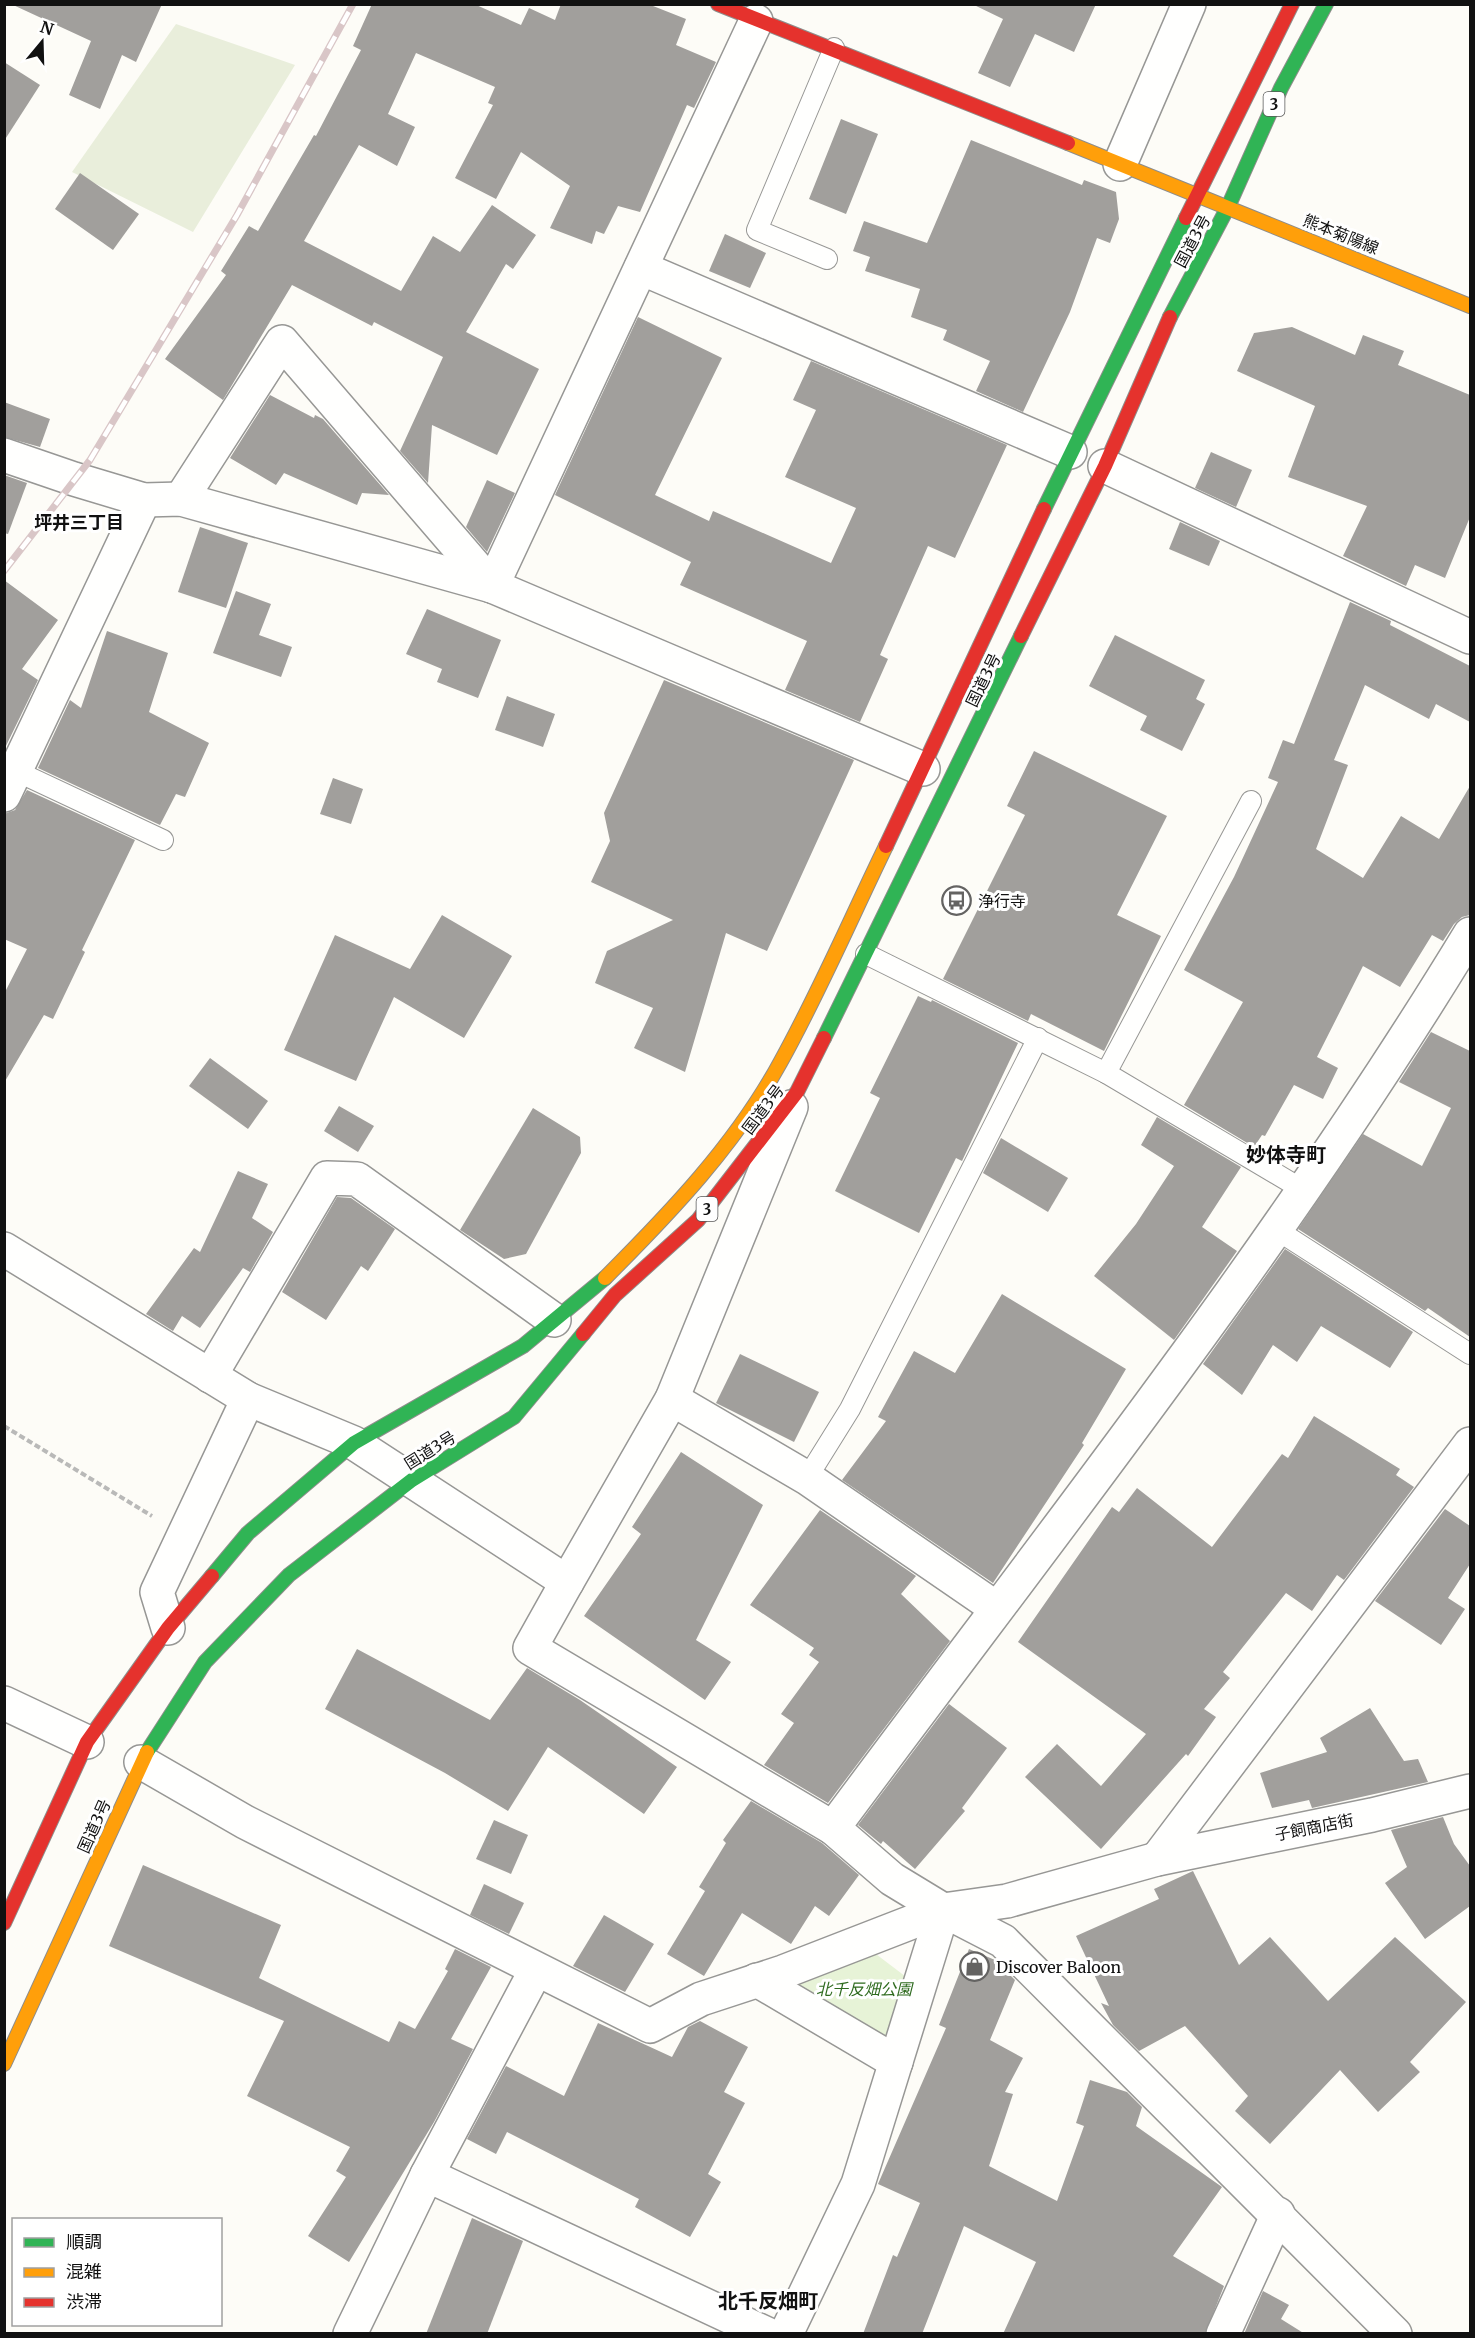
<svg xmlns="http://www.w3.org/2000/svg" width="1475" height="2338" viewBox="0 0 1475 2338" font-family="Merriweather,'Noto Sans JP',serif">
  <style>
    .green { fill: #e7f3d7 }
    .cemetery { fill: #e9eedb }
    .building { fill: #a19f9c }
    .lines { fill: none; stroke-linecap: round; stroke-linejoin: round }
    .lane-casing { stroke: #979795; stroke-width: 22 }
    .street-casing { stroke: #979795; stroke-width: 36 }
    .fast-casing { stroke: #8e8d8b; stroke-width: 16 }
    .slow-casing { stroke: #8e8d8b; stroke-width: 16 }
    .jam-casing { stroke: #8e8d8b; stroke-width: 16 }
    .path { stroke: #b9b9b8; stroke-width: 4; stroke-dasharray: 6 3; stroke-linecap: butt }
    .lane { stroke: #fffffe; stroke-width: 20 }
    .street { stroke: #fffffe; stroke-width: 33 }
    .fast { stroke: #30b455; stroke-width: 14 }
    .slow { stroke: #ff9f0a; stroke-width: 14 }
    .jam { stroke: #e5322d; stroke-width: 14 }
    .rail-casing { stroke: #d9c6c7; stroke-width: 7 }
    .rail { stroke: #fff; stroke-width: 4.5; stroke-dasharray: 14; stroke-linecap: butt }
    .labels { text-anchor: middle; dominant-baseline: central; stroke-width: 6; stroke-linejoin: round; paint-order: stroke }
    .shield { fill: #fff; stroke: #585858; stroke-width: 1.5 }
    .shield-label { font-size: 15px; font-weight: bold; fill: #111 }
    .street-label { font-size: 16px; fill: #111; stroke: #fff }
    .poi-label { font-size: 16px; fill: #111; stroke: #fff; text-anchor: start }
    .park-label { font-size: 16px; font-style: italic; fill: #2f6b1f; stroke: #fff }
    .neighbourhood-label { font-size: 18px; font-weight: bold; fill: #111; stroke: #fff }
    .quarter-label { font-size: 20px; font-weight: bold; fill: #111; stroke: #fff }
  </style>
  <rect width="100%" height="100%" fill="#fdfcf7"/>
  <!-- green -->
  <path class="green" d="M868,1948l46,35 -20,65 -106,-62z"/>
  <!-- cemetery -->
  <path class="cemetery" d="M176,24l119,41 -102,167 -121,-60z"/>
  <!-- building -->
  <g class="building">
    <path d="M11,4h151l-26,58 -14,-7 -22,54 -31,-14 22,-54z"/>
    <path d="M372,4h102l47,21 8,-17 26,12 6,-16h87l38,15 -10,26 40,17 -22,46 -7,-3 -47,107 -22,-6 -14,28 -8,-3 -4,13 -42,-16 20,-42 -49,-34 -25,47 -41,-21 38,-73 -5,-2 7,-16 -79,-34 -28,61 27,13 -18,39 -38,-21 -55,96 97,50 32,-55 27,16 32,-47 44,30 -23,34 -7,-5 -40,68 73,37 -42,86 -65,-30 -4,58 -28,-32 43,-94 -69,-35 -2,4 -80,-41 -69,115 -58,-41 61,-84 -5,-4 28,-45 9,5 56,-96 2,1 45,-86 -8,-4z"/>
    <path d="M972,4h124l-22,48 -39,-18 -25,53 -32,-14 25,-54z"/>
    <path d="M4,62l36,23 -36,56z"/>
    <path d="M841,119l37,15 -32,80 -37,-15z"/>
    <path d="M971,140l111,45 2,-5 32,12 3,27 -9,24 -13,-5 -27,74 -47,100 -47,-21 14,-30 -47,-21 4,-10 -36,-13 9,-28 -55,-18 5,-14 -17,-6 11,-30 63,22z"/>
    <path d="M80,173l59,41 -26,36 -58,-41z"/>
    <path d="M725,234l41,19 -16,35 -41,-17z"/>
    <path d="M638,317l84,41 -67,137 54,26 4,-10 118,52 25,-55 -71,-31 31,-67 -23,-10 18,-39 196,84 -52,113 -27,-12 -48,109 8,4 -28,63 -75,-32 22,-49 -127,-56 11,-23 -136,-67z"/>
    <path d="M1292,327l63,28 8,-20 41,16 -6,14 72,30v122l-25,61 -30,-13 -9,21 -63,-30 24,-50 -79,-29 27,-71 -78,-35 17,-38z"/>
    <path d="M270,395l44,23 1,-3 8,4 66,76 -27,-2 -5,12 -73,-32 -8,12 -46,-27z"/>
    <path d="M4,402l46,17 -10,28 -36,-10z"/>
    <path d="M1211,452l41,18 -16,37 -41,-19z"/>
    <path d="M4,475l23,8 -19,51 -4,-1z"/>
    <path d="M487,480l28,13 -28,59 -21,-25z"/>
    <path d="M1180,522l40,19 -11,25 -40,-17z"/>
    <path d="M200,527l48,16 -22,65 -48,-16z"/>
    <path d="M4,580l54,40 -36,49 16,11 -34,70z"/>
    <path d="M236,591l35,13 -12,31 33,12 -11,30 -68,-24z"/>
    <path d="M1350,602l41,19 -1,4 80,41v56l-34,-18 -7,15 -64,-34 -31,75 14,5 -32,84 47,29 38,-62 38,23 31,-53v129l-8,2 -8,7 -11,17 -11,-6 -32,52 -37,-21 -46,91 21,11 -15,31 -29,-14 -29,51 -3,-1 -8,12 -70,-42 59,-103 -59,-32 50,-93 44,-95 -10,-4 15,-38 11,4z"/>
    <path d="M427,609l74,31 -23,58 -41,-16 5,-13 -36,-15z"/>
    <path d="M107,631l61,22 -19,59 60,31 -24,54 -9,-3 -16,31 -122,-57 32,-68 11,8z"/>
    <path d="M1115,635l90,45 -9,19 9,5 -23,47 -42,-21 7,-14 -58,-30z"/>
    <path d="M664,680l190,80 -87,191 -41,-18 -41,139 -51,-24 19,-40 -58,-25 12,-32 66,-31 -82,-38 19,-41 -6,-28z"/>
    <path d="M507,696l48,18 -12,33 -48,-17z"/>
    <path d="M1034,751l133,65 -50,99 44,21 -57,115 -73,-37 -3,7 -85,-42 82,-164 -18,-9z"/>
    <path d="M333,778l30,11 -12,35 -31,-10z"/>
    <path d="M27,790l108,50 -53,110 3,2 -32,67 -9,-4 -40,68v-89l23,-45 -23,-10v-125l11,-4z"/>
    <path d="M442,915l70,41 -48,82 -70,-41 -38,84 -72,-31 51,-115 75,34z"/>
    <path d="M918,996l13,6 1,-2 86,43 -56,118 -6,-3 -37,75 -84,-42 45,-93 -10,-5z"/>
    <path d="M1431,1032l39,19v286l-42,-29 -3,3 -127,-82 65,-95 59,32 29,-58 -52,-26z"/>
    <path d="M210,1058l58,43 -20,28 -59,-43z"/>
    <path d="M339,1106l35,20 -16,26 -34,-21z"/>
    <path d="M533,1108l47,29 1,16 -55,101 -22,5 -44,-29z"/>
    <path d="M1157,1117l84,50 -39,60 35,24 -63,89 -80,-64 42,-52 38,-58 -33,-21z"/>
    <path d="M1001,1138l67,40 -20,34 -65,-39z"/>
    <path d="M238,1171l30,13 -16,34 21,14 -23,40 -7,-4 -43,60 -18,-12 -9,15 -27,-17 48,-66 6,4z"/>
    <path d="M337,1197l14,1 44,31 -27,42 -7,-5 -35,54 -44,-28z"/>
    <path d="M1285,1249l128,83 -23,36 -69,-42 -24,36 -24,-17 -31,50 -39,-31z"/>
    <path d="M1002,1294l124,75 -44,74 2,2 -91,138 -151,-103 44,-59 -8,-4 36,-66 41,22z"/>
    <path d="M740,1354l79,38 -25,50 -78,-39z"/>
    <path d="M1314,1416l86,53 -4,6 18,12 -70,93 -7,-5 -25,36 -26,-18 -63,79 7,6 -26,31 12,8 -28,39 -2,-2 -85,95 -76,-72 32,-33 44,42 45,-52 -128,-92 94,-135 7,5 18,-24 75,59 70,-93 6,4z"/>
    <path d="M681,1452l82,53 -67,135 35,22 -26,38 -121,-84 57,-82 -9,-7z"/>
    <path d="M1445,1509l25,17v38l-22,34 17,11 -24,36 -66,-44z"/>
    <path d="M820,1510l96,66 -15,18 49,47 -122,162 -64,-38 30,-42 -13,-9 38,-52 -10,-7 5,-7 -64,-43z"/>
    <path d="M357,1649l133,71 37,-52 53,32 97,67 -33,47 -96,-67 -40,64 -63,-38 -120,-64z"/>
    <path d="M949,1704l58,44 -45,60 3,3 -50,58 -32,-28 -2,3 -23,-19z"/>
    <path d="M1370,1708l34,53 14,-2 10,23 -116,26 -3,-8 -37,8 -12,-35 67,-21 -7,-14z"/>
    <path d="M751,1801l71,42 37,32 -30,41 -14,-10 -24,38 -49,-31 -38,63 -37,-22 38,-63 -6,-4 27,-44 -3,-3z"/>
    <path d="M1443,1817l11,27 16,22v40l-45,33 -40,-56 22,-16 -16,-37z"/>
    <path d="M494,1820l34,15 -17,39 -35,-15z"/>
    <path d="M143,1865l138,60 -22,53 130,64 10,-21 16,8 33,-58 -3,-2 10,-20 36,18 -40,72 22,10 -39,73 -85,140 -41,-26 38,-59 -10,-6 14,-24 -103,-51 37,-75 -175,-75z"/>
    <path d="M1193,1871l46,94 31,-28 58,64 67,-64 71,65 -56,60 10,10 -42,40 -38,-42 -70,74 -35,-33 13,-15 -63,-70 -46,25 -26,-26 -12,-22 8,3 -33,-70 83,-37 -5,-10z"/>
    <path d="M484,1884l40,19 -15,31 -39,-19z"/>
    <path d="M604,1915l50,29 -29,48 -52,-26z"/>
    <path d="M969,1949l26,11 20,20 -25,60 33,18 -18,34 8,2 -24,72 68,35 27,-75 -8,-3 14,-43 37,12 15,15 -6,19 86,61 -49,69 51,30 -19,48h-202l33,-72 -72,-36 -42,108h-59l30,-79 4,2 23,-54 -42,-19 68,-156 -7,-3z"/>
    <path d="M700,2021l48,26 -24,45 21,11 -37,71 13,8 -31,55 -55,-30 4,-8 -132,-67 -11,22 -29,-15 39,-73 58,30 34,-73 74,34 16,-30z"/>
    <path d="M472,2218l51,23 -36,93h-61z"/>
    <path d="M1263,2291l26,14 -8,14 24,15h-61z"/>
  </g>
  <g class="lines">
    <defs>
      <g id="lane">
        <path d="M827,259l-70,-29 77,-182"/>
        <path d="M16,771l147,69"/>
        <path d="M866,954l240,119 199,118"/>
        <path d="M1106,1073l145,-272"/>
        <path d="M1277,1230l193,124"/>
        <path d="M807,1478l43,-69 188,-371"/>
      </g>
      <g id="street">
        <path d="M1120,164l69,-160"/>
        <path d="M641,268l429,184"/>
        <path d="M4,455l70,24 70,21 37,-1 311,87 431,183"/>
        <path d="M1105,466l365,171"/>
        <path d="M181,499l101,-157 210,244"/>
        <path d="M492,586l264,-565"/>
        <path d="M4,795l140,-295"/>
        <path d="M4,1249l244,150 106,44 213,139 -37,66 303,180 59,51 51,31 60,31 392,393"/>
        <path d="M210,1376l117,-198 30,1 197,141"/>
        <path d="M672,1399l135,79 189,130"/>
        <path d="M567,1582l105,-183 119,-292"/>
        <path d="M168,1628l-11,-36 91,-193"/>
        <path d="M4,1703l83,39"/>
        <path d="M141,1762l104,60 405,204 51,-27 82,-27 160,-62 64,-9 150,-42 215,-44 98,-24"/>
        <path d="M833,1828c218,-294 447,-581 637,-894"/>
        <path d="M1157,1859l313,-415"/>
        <path d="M757,1980l139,82"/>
        <path d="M427,2175l340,159"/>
        <path d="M350,2334l77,-159 109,-205"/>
        <path d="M786,2334l72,-150 85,-274"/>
        <path d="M1223,2334l55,-120"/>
      </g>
      <g id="fast">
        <path d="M1170,317l58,-110 53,-119 45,-84"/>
        <path d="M1044,509l142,-291"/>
        <path d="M824,1038l197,-402"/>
        <path d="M212,1576l36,-43 106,-90 169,-97 82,-68"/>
        <path d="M147,1752l58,-90 84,-87 123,-95 102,-63 69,-83"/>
      </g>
      <g id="slow">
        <path d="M1068,143l402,163"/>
        <path d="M605,1278c65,-65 131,-134 175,-215 39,-70 71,-145 106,-217"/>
        <path d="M4,2064l143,-312"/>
      </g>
      <g id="jam">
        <path d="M718,4l350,139"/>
        <path d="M1186,218l106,-214"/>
        <path d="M1021,636l84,-170 65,-149"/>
        <path d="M886,846l158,-337"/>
        <path d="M583,1334l32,-39 83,-75 99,-128 27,-54"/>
        <path d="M4,1923l83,-181 81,-114 44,-52"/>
      </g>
    </defs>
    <!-- lane casing -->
    <use href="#lane" class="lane-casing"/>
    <!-- street casing -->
    <use href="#street" class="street-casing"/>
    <!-- fast casing -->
    <use href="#fast" class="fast-casing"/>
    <!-- slow casing -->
    <use href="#slow" class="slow-casing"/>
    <!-- jam casing -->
    <use href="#jam" class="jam-casing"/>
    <!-- path -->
    <path class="path" d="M4,1426l148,90"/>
    <!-- lane -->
    <use href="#lane" class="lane"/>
    <!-- street -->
    <use href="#street" class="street"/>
    <!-- fast -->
    <use href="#fast" class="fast"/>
    <!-- slow -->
    <use href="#slow" class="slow"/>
    <!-- jam -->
    <use href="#jam" class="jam"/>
    <defs>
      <path id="rail" d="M4,571l86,-111 147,-245 116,-211"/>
    </defs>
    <!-- rail casing -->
    <use href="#rail" class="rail-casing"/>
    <!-- rail -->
    <use href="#rail" class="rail"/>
  </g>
  <!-- icons -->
  <defs>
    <symbol id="bus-ring" viewBox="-11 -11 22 22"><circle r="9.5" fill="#fff" stroke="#646362" stroke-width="1.5"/><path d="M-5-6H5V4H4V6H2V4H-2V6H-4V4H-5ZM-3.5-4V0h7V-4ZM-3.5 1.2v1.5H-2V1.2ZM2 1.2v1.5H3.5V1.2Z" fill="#646362"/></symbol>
    <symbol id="shop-ring" viewBox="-11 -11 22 22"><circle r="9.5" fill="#fff" stroke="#646362" stroke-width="1.5"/><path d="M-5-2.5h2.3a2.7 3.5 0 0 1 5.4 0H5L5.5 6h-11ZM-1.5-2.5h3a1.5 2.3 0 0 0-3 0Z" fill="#646362"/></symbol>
  </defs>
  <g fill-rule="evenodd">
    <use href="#bus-ring" x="940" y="884" width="33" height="33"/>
    <use href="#shop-ring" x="958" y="1950" width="33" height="33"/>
  </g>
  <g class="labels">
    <!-- shield labels -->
    <g class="shield">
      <rect x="1263.5" y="92" width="21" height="24" rx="4.5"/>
      <rect x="696.5" y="1197" width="21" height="24" rx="4.5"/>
    </g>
    <g class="shield-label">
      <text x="1274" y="104">3</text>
      <text x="707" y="1209">3</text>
    </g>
    <!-- street labels -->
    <g class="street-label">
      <text transform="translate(1341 234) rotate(22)">熊本菊陽線</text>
      <text transform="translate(1192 241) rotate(-62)">国道3号</text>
      <text transform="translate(983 680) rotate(-64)">国道3号</text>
      <text transform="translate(763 1109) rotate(-53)">国道3号</text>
      <text transform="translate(430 1450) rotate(-32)">国道3号</text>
      <text transform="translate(94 1826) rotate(-66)">国道3号</text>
      <text transform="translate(1314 1827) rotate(-11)">子飼商店街</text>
    </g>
    <!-- poi labels -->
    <g class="poi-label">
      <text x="978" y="901">浄行寺</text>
      <text x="996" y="1967">Discover Baloon</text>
    </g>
    <!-- park labels -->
    <g class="park-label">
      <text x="864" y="1989">北千反畑公園</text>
    </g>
    <!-- neighbourhood labels -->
    <g class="neighbourhood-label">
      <text x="79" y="522">坪井三丁目</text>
    </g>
    <!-- quarter labels -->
    <g class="quarter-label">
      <text x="1286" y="1154">妙体寺町</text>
      <text x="768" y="2300">北千反畑町</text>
    </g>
  </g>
  <!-- border -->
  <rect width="1475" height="2338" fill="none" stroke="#111111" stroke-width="12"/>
  <!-- legend -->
  <rect x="12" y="2218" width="210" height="108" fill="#ffffff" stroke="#a0a0a0" stroke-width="1.5"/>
  <rect x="24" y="2238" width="30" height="9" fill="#30b455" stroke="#a0a0a0" stroke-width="1.5"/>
  <text x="66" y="2248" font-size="18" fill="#111111">順調</text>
  <rect x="24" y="2268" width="30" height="9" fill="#ff9f0a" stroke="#a0a0a0" stroke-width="1.5"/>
  <text x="66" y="2278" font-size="18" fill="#111111">混雑</text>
  <rect x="24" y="2298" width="30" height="9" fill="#e5322d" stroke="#a0a0a0" stroke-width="1.5"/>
  <text x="66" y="2308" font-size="18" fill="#111111">渋滞</text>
  <!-- north arrow -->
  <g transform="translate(42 42) rotate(19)" stroke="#ffffff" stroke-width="4.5" paint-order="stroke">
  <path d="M0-4.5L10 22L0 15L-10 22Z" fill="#111111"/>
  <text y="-9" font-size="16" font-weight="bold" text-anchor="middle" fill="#111111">N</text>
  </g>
</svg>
